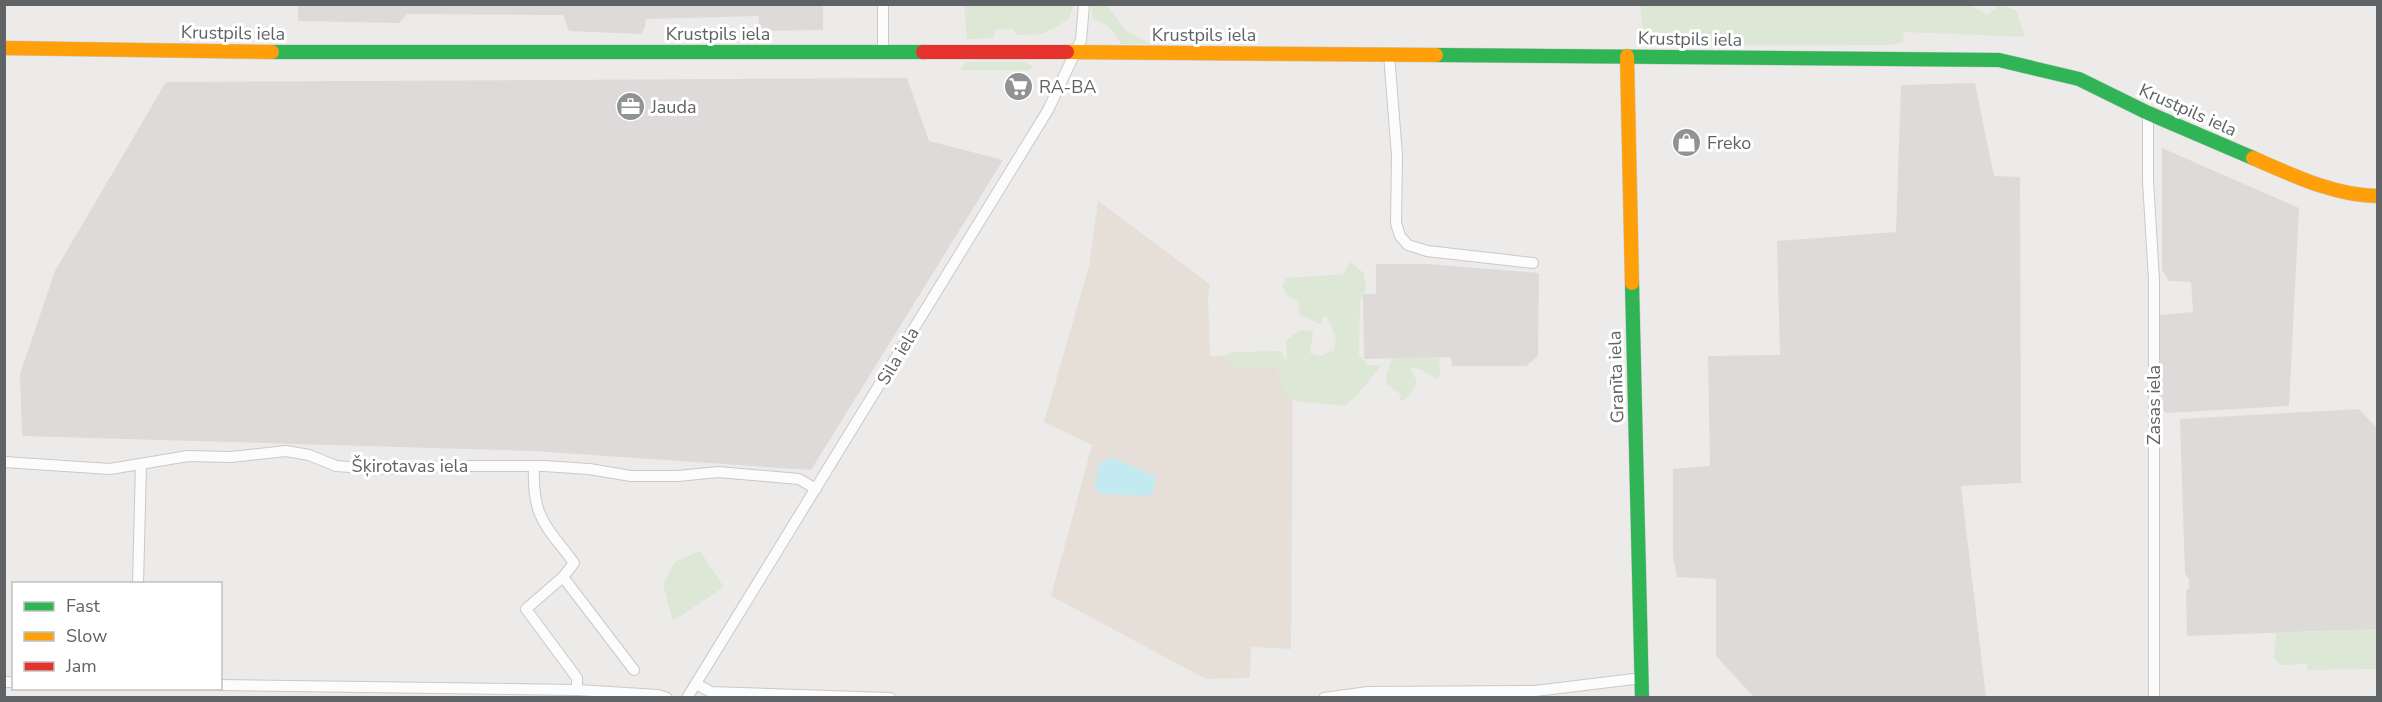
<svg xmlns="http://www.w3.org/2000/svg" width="2382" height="702" viewBox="0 0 2382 702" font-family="'Nunito Sans',sans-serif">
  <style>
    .commercial { fill: #e5dfd8 }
    .industrial { fill: #dddad9 }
    .green { fill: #dce7d6 }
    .water { fill: #c3e9f1 }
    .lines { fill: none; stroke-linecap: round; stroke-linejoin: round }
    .street-casing { stroke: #cac9c8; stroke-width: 12 }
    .fast-casing { stroke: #c9c9c9; stroke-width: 15 }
    .slow-casing { stroke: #c9c9c9; stroke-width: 15 }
    .jam-casing { stroke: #c9c9c9; stroke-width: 15 }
    .street { stroke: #fcfcfc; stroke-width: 10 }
    .fast { stroke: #30b455; stroke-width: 14 }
    .slow { stroke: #ff9f0a; stroke-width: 14 }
    .jam { stroke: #e5322d; stroke-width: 14 }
    .labels { text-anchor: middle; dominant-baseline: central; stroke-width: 6; stroke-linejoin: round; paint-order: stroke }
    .street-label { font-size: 18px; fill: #5f6365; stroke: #fff }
    .poi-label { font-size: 18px; fill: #5f6365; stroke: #fff; text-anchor: start }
  </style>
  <rect width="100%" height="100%" fill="#edebe9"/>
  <!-- commercial -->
  <path class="commercial" d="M1098,201l112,83 -2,14 2,58h59l24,26 -2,267 -40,-2 -1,31 -44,1 -155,-83 41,-151 -48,-23 45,-156z"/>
  <!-- industrial -->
  <g class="industrial">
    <path d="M298,5l525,-1v26l-65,1 1,-15 -113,3 -1,8 -4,7 -72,-3 -6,-16 -156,-1 -8,9 -101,-2z"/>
    <path d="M907,78l22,63 74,19 -192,310 -278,-19 -511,-15 -2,-62 35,-103 111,-189z"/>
    <path d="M1975,83l19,93 26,1 1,306 -60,3 25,211h-232l-38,-41v-77l-39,-2 -4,-20v-88l37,-3 -2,-110 72,-1 -3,-114 119,-9 5,-147z"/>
    <path d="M2162,148l137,60 -10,198 -122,7 -7,-5v-93l33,-3 -2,-30 -22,-1 -7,-11z"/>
    <path d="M1376,264h52l111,9 -1,83 -12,10h-74l-1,-9 -87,2 -1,-65h13z"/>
    <path d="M2359,409l18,19v201l-190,7 -1,-45 3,-3v-9l-4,-5 -5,-155z"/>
  </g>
  <!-- green -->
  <g class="green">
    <path d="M1969,4l18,11 13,-10 16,5 9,27 -121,-5 -1,10 -11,3 -243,1 -5,-9 -4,-32z"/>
    <path d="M1073,5l-4,14 -26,15 -27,1 -3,-6 -19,1v8l-27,1 -3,-34z"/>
    <path d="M1091,5h16l19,26 25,13h-30c-4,-11 -16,-23 -28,-24z"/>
    <path d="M966,62h59l8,4 -3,4h-70z"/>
    <path d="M1350,262l14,11 2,16 -6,11 -1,55 9,10h14l-25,30 -12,11 -50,-5 -11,-8 -8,-27 -42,2 -10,-11 7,-5 49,-1 7,10 -1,-21 15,-10 12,1 -3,22 10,3 14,-6 2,-13 -9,-20 -4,-1 -2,9 -22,-11v-12l-12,-7 -5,-9 4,-8 58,-4z"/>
    <path d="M1439,357l1,18 -4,4 -16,-10 -10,-1 7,13c-2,9 -9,17 -17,20l1,-6 -14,-11 -1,-8 6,-18z"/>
    <path d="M700,551l24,36 -51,34 -10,-37 12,-22z"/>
    <path d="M2377,629v40l-70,1v-6l-26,1 -7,-7 2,-25z"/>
  </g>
  <!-- water -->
  <path class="water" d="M1113,458l42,18 -1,16 -8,4 -44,-2 -7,-6 4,-25z"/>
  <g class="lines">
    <defs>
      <g id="street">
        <path d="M883,4v48"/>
        <path d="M1389,54l8,102 -1,67 4,13 8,9 19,6 106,12"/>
        <path d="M2148,113v68l6,99v418"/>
        <path d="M4,462l106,7 78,-13 43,1 55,-6 23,4 27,11 42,3 70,-3h96l45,3 42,7h47l40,-4 81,7 17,10"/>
        <path d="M534,466c-2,52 11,58 40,97l-11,14 -37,32 51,69v12"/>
        <path d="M563,577l71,93"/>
        <path d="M138,584l3,-120"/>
        <path d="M4,682h10"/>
        <path d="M696,684l15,8 179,6"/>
        <path d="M220,685l357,5 81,5 9,3"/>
        <path d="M687,698l361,-588 33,-70 3,-36"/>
        <path d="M1324,698l44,-6 167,-1 107,-13"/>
      </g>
      <g id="fast">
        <path d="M272,52h651"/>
        <path d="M1436,55l563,5 80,19 69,34 105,45"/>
        <path d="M1632,283l10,415"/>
      </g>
      <g id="slow">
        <path d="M4,48l268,4"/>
        <path d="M1067,52l369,3"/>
        <path d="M1627,56l5,227"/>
        <path d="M2253,158c39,17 82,38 125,38"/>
      </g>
      <path id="jam" d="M923,52h144"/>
    </defs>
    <!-- street casing -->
    <use href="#street" class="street-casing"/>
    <!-- fast casing -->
    <use href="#fast" class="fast-casing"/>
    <!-- slow casing -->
    <use href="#slow" class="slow-casing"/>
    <!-- jam casing -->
    <use href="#jam" class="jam-casing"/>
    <!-- street -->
    <use href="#street" class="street"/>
    <!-- fast -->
    <use href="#fast" class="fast"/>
    <!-- slow -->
    <use href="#slow" class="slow"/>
    <!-- jam -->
    <use href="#jam" class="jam"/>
  </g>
  <!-- icons -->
  <defs>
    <symbol id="supermarket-disc" viewBox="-11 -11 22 22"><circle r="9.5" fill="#919393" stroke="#fff"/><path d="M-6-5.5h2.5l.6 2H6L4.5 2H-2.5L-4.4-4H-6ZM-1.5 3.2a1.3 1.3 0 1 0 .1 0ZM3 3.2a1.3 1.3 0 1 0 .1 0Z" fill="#fff"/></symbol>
    <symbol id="office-disc" viewBox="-11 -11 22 22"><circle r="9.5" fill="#919393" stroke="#fff"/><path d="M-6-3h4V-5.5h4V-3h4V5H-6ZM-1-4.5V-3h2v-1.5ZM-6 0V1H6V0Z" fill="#fff"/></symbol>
    <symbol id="shop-disc" viewBox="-11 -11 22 22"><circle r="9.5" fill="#919393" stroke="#fff"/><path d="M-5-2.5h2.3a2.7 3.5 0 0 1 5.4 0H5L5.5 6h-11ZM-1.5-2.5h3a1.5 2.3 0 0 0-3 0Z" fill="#fff"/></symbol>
  </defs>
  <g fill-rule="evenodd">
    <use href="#supermarket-disc" x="1002" y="70" width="33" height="33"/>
    <use href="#office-disc" x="614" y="90" width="33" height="33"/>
    <use href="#shop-disc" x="1670" y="126" width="33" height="33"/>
  </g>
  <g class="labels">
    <!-- street labels -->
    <g class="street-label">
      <text transform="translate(233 33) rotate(1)">Krustpils iela</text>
      <text x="718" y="34">Krustpils iela</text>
      <text x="1204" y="35">Krustpils iela</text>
      <text transform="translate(1690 39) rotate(1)">Krustpils iela</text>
      <text transform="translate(2188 110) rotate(24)">Krustpils iela</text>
      <text transform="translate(898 356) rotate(-59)">Sila iela</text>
      <text transform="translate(1616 377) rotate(-92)">Granīta iela</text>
      <text transform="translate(2154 405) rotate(-90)">Zasas iela</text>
      <text x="410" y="466">Šķirotavas iela</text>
    </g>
    <!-- poi labels -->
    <g class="poi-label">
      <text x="1039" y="87">RA-BA</text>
      <text x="651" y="107">Jauda</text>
      <text x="1707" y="143">Freko</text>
    </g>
  </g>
  <!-- border -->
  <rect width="2382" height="702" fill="none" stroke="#5f6365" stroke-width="12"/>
  <!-- legend -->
  <rect x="12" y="582" width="210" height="108" fill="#ffffff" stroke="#bfc1c1" stroke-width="1.5"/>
  <rect x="24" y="602" width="30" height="9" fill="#30b455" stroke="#bfc1c1" stroke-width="1.5"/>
  <text x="66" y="612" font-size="18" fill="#5f6365">Fast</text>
  <rect x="24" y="632" width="30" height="9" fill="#ff9f0a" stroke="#bfc1c1" stroke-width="1.5"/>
  <text x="66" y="642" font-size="18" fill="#5f6365">Slow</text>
  <rect x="24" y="662" width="30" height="9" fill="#e5322d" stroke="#bfc1c1" stroke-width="1.5"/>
  <text x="66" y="672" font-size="18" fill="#5f6365">Jam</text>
</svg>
